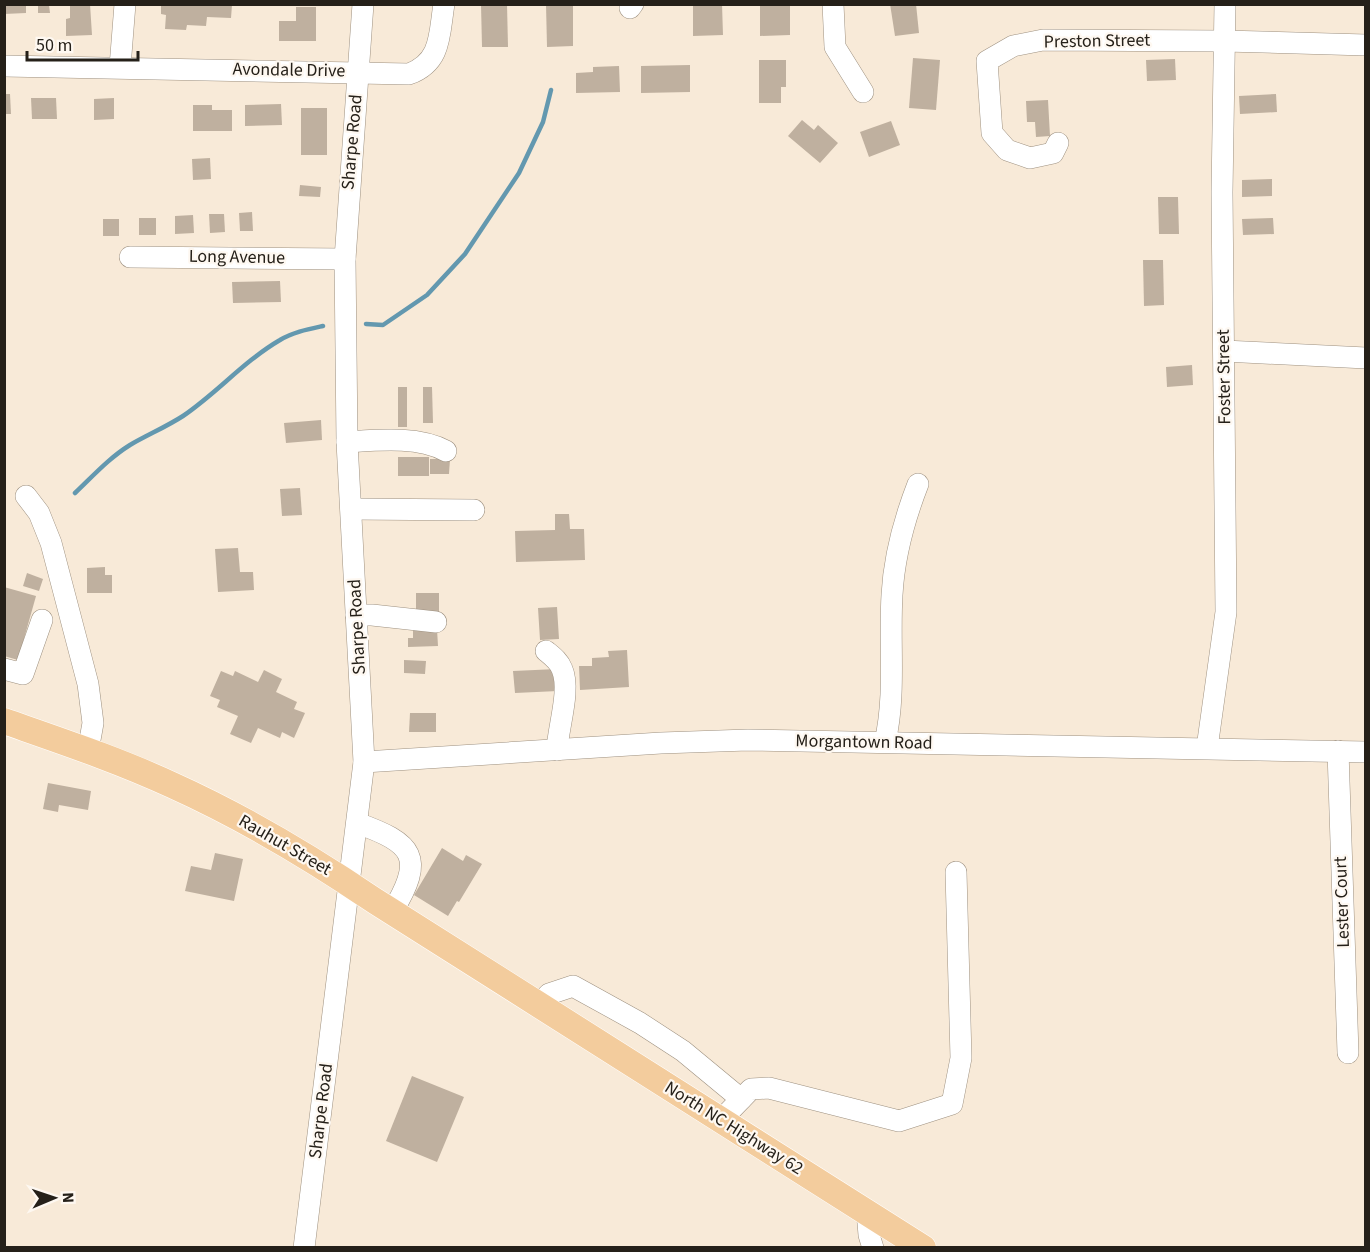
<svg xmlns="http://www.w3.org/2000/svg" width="1370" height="1252" viewBox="0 0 1370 1252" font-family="'Source Sans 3',sans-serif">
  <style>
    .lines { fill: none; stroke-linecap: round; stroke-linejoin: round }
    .stream { stroke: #6398af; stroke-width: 4.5 }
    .building { fill: #bfb09f }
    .minor-casing { stroke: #9e9180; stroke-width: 22 }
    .major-casing { stroke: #fff; stroke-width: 27 }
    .minor { stroke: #fff; stroke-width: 21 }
    .major { stroke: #f3cc9d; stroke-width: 26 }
    .labels { text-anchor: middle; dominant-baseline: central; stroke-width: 4.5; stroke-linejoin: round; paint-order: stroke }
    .street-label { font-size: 18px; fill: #252019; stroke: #fef8f1 }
  </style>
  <rect width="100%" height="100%" fill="#f8ead8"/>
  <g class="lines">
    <!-- stream -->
    <g class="stream">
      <path d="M366,324l17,1 44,-30 38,-41 54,-81 24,-51 8,-32"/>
      <path d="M75,493c18,-17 34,-35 55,-48 17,-10 36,-18 53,-29 34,-23 61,-55 97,-76 13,-8 29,-11 43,-14"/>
    </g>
  </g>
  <!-- building -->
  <g class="building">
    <path d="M77,4h13l2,31 -26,1v-17l4,-1v-13z"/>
    <path d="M161,4l71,1 -1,13 -24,-1 -1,9 -19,-1 -1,5 -21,-1 1,-14 -5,-1z"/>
    <path d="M481,4h26l1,43h-26z"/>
    <path d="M546,4h27v42l-26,1z"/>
    <path d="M693,4h29l1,31 -30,1z"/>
    <path d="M760,4h30v31l-30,1z"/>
    <path d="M890,4h26l3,29 -24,3z"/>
    <path d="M4,5h22v8l-22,1z"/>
    <path d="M38,5h11l1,8h-12z"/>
    <path d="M296,7h20v34h-37v-20h17z"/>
    <path d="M913,58l27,2 -4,50 -27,-2z"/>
    <path d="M1175,59l1,21 -29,1 -1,-21z"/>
    <path d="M759,60h27v27h-5v16h-22z"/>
    <path d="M690,65v27l-49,1v-27z"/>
    <path d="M619,66l1,26 -44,1v-20l17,-1v-5z"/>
    <path d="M4,94h6l1,20h-7z"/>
    <path d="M1276,94l1,18 -37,2 -1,-18z"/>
    <path d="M31,98h25l1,21h-25z"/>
    <path d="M114,98v21l-20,1v-21z"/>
    <path d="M1048,100l2,36 -14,1 -1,-15h-8l-1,-21z"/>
    <path d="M281,104l1,21 -37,1v-21z"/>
    <path d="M193,105h19v5h20v21h-39z"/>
    <rect x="301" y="108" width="26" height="47"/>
    <path d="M802,120l12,10 4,-5 20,18 -18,20 -32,-27z"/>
    <path d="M891,121l9,24 -31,12 -9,-25z"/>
    <path d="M210,158l1,21 -18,1 -1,-21z"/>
    <path d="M1272,179v17l-30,1v-17z"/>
    <path d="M300,185l21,2 -1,10 -21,-1z"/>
    <path d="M1158,197h20l1,37h-20z"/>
    <path d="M252,212l1,19h-13l-1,-18z"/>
    <path d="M209,214h15l1,18 -15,1z"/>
    <path d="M193,215l1,18 -19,1v-18z"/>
    <rect x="139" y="218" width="17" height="17"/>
    <path d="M1273,218l1,16 -31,1 -1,-16z"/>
    <rect x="103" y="219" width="16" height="17"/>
    <path d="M1143,260h20l1,45 -20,1z"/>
    <path d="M280,281l1,21 -48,1 -1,-21z"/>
    <path d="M1192,365l1,20 -26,2 -1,-20z"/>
    <rect x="398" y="387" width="9" height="40"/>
    <path d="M423,387h9l1,36h-10z"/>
    <path d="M321,420l1,20 -36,3 -2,-20z"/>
    <rect x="398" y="457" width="31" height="19"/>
    <path d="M430,459h20l-1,15h-19z"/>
    <path d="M300,488l2,27 -20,1 -2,-27z"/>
    <path d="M555,514h14l1,15h14l1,31 -69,2 -1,-31 40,-1z"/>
    <path d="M238,548l2,24h13l1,18 -36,2 -3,-43z"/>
    <path d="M105,567v8h7v18h-25v-25z"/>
    <path d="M27,573l16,6 -4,12 -16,-5z"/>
    <path d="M4,587l32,9 -18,64 -14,-4z"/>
    <rect x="416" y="593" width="23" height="21"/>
    <path d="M557,607l2,32 -19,1 -2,-32z"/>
    <path d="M413,629h24l1,17 -30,1v-9h5z"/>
    <path d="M627,650l2,37 -49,3 -1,-24h13v-8l17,-1 -1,-6z"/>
    <path d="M404,660l22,1 -1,13 -21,-1z"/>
    <path d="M557,669l1,22 -43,2 -2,-22z"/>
    <path d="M264,670l18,9 -6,13 21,10 -3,7 11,4 -11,25 -12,-6 -2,6 -22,-10 -7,15 -21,-9 8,-18 -21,-9 3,-7 -10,-4 11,-25 12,5 2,-5 23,11z"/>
    <path d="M410,713h26v19h-27z"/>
    <path d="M48,783l43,8 -3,19 -29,-5 -1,7 -15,-3z"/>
    <path d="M442,848l21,13 3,-6 16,9 -23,38 -2,-1 -9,15 -34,-21z"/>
    <path d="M215,853l28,6 -9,42 -49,-10 6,-25 20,4z"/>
    <path d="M412,1076l52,21 -27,65 -51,-21z"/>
  </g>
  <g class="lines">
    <defs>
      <g id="minor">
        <path d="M833,4l2,43 28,45"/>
        <path d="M630,8l3,-4"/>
        <path d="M4,66l405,8c33,-12 30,-40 35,-70"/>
        <path d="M120,67l5,-63"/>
        <path d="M1058,143l-5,10 -23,5 -23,-8 -15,-17 -5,-72 26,-15 30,-6 181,1 142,4"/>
        <path d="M130,257l215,2"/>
        <path d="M1224,351l142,7"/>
        <path d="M347,442c32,-2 71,-6 99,9"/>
        <path d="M26,496l13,17 12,30 37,141 5,39 -5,28"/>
        <path d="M351,509l123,1"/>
        <path d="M356,615h16l64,7"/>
        <path d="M546,651c6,5 13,10 16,18 9,21 -4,58 -5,81"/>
        <path d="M4,669l19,5 19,-54"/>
        <path d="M885,742c11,-48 4,-98 7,-147 2,-38 12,-75 26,-111"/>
        <path d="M1207,748l19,-136 -4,-420 3,-188"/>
        <path d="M1338,751l10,302"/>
        <path d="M364,762l297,-19 87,-3 618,12"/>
        <path d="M357,823c56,20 69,34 35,89"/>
        <path d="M538,1005l11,-11 24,-8 67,37 43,28 58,48"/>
        <path d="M721,1120l30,-31 18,-1 130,33 53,-17 9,-46 -5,-186"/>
        <path d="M867,1211l2,24 4,13"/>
        <path d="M304,1248l60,-486 -17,-320 -2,-183 18,-255"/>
      </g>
      <path id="major" d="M4,721c57,20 114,39 168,64 71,32 138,72 203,116l548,347"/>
    </defs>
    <!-- minor casing -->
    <use href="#minor" class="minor-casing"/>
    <!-- major casing -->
    <use href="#major" class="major-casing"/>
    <!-- minor -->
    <use href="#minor" class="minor"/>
    <!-- major -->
    <use href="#major" class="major"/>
  </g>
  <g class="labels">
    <!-- street labels -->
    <g class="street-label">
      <text transform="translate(1097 41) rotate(-1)">Preston Street</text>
      <text transform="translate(289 70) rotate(1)">Avondale Drive</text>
      <text transform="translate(352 142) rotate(-85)">Sharpe Road</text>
      <text transform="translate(237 257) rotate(1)">Long Avenue</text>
      <text transform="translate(1224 377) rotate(-91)">Foster Street</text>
      <text transform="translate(357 627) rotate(-93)">Sharpe Road</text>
      <text transform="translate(864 742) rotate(1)">Morgantown Road</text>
      <text transform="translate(285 845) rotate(30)">Rauhut Street</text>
      <text transform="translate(1342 902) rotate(-92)">Lester Court</text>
      <text transform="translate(321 1111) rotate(-83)">Sharpe Road</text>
      <text transform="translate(734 1128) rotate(32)">North NC Highway 62</text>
    </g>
  </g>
  <!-- border -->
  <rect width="1370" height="1252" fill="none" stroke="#252019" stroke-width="12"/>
  <!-- north arrow -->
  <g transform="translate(54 1198) rotate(88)" stroke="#fef8f1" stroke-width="4.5" paint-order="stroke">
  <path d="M0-4.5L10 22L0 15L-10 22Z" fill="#252019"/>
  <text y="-9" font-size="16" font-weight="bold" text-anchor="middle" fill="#252019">N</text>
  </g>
  <!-- scale -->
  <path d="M27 51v9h111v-9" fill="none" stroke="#252019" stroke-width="3"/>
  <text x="36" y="51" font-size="18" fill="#252019" stroke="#fef8f1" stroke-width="4.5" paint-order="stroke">50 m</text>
</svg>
